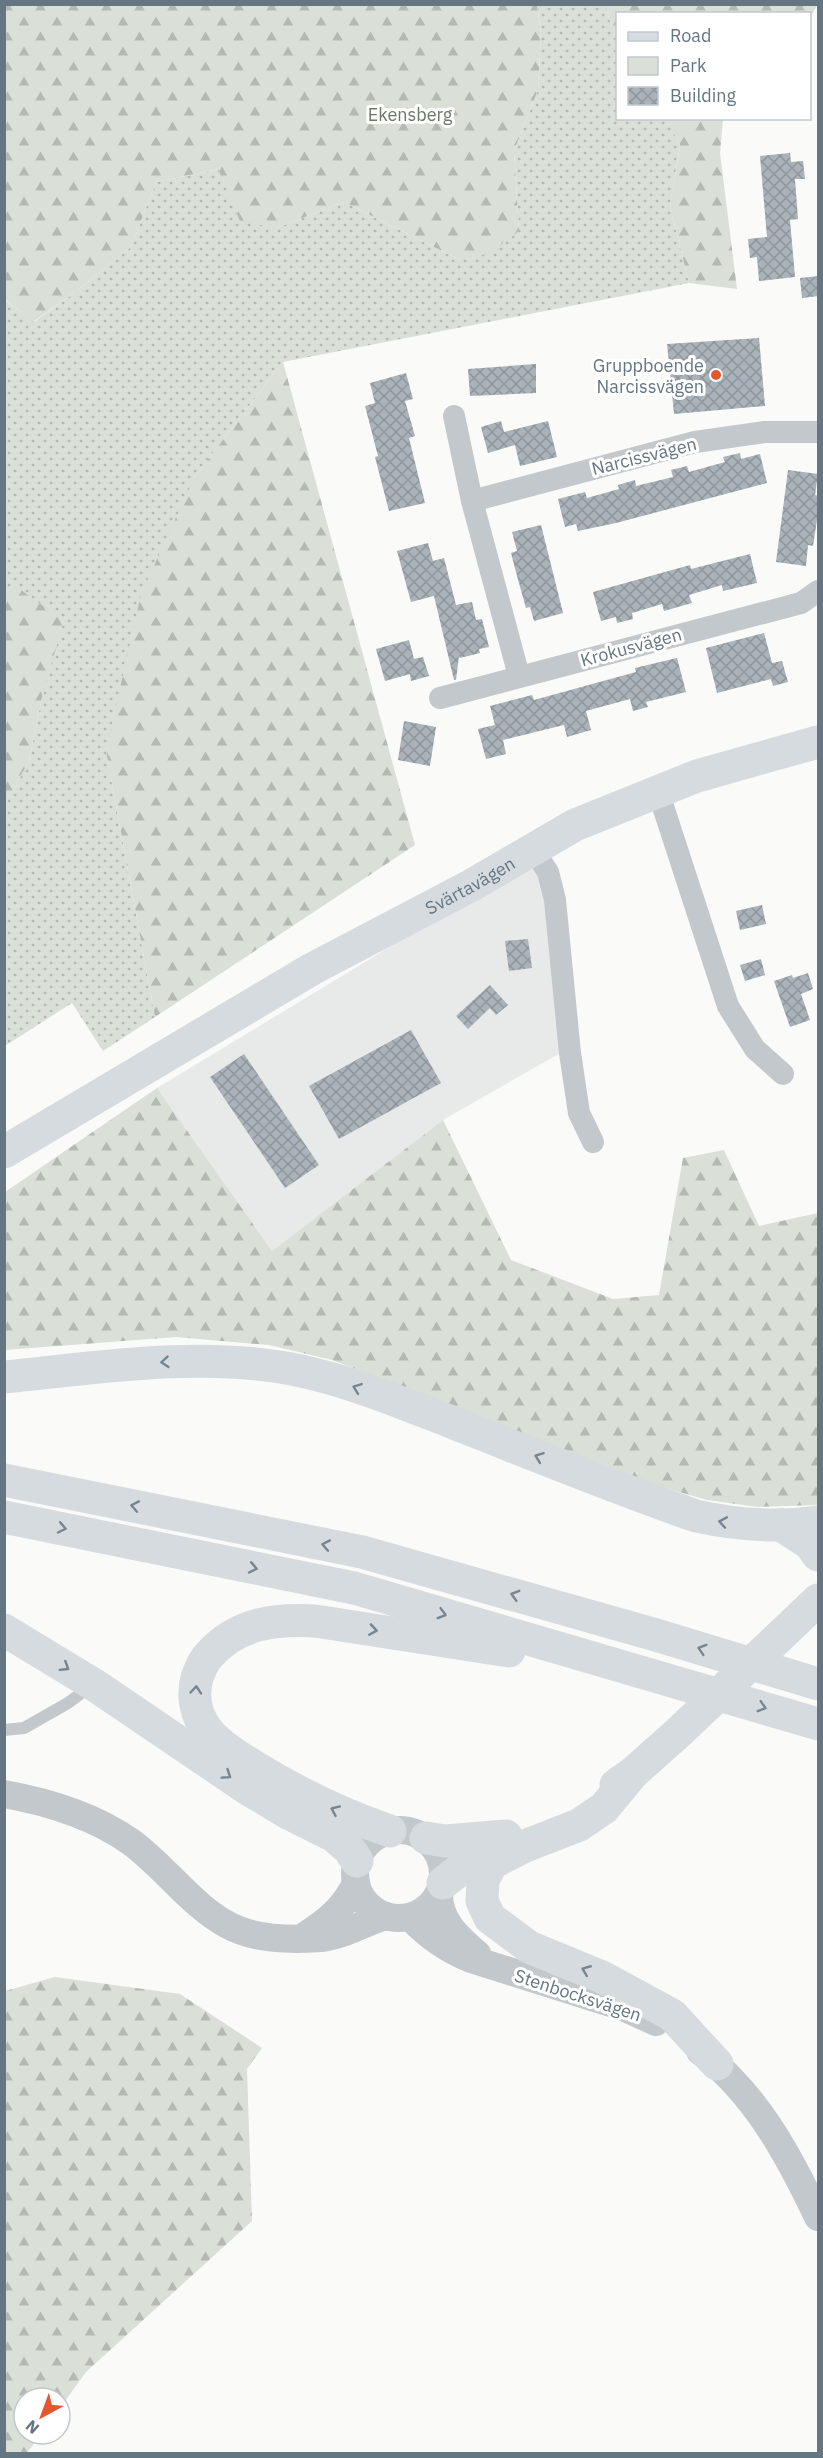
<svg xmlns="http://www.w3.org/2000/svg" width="823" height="2458" viewBox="0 0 823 2458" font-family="'IBM Plex Sans',sans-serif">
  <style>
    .built { fill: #e8e9e9 }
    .green { fill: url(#green-dots) }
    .forest { fill: url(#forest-firs) }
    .building { fill: url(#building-cross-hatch) }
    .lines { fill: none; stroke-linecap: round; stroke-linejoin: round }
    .service { stroke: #c3c8cc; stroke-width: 12 }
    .minor { stroke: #c3c8cc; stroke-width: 22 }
    .tertiary { stroke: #c3c8cc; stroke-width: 28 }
    .secondary { stroke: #d6dbdf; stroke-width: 33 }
    .motorway { stroke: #d6dbdf; stroke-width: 33 }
    .oneway { stroke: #768591 }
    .poi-dot { fill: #e4572e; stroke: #fff; stroke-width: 2 }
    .labels { text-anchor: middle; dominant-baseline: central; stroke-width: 6; stroke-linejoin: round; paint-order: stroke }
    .park-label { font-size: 18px; fill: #687a64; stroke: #fff }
    .poi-label { font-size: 18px; fill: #657683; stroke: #fff; text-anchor: end }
    .street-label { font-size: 18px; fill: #657683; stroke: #fff }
  </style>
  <defs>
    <pattern id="green-dots" width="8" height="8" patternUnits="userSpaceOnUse" patternTransform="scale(1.5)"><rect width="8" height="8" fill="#dadfd7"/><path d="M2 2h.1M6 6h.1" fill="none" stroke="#b4b9b4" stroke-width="1.8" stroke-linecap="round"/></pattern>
    <pattern id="forest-firs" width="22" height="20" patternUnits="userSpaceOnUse" patternTransform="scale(1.5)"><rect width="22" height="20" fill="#dadfd7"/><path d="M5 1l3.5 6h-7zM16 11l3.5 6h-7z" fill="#b4b9b4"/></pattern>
    <pattern id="building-cross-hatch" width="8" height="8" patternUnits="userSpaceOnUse" patternTransform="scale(1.5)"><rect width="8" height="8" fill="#aab3b9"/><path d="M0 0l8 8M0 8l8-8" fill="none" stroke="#8e969c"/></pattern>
  </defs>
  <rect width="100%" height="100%" fill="#fafaf8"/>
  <!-- built -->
  <path class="built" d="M532,861l17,38 13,153 -119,68 -171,131 -115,-163z"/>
  <!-- green -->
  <path class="green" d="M537,5h67l13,35 1,78 49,1 13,26 -10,61 19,77 -406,79 -88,114 -89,275 49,266 -52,34 -31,-48 -67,43v-242l24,-43 14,-69 -29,-107 -9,9 -1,-295 30,23 40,-29 57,-46 25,-65 63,-13 57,59 68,-26 116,58 59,-29 -5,-80 24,-61 3,-57z"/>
  <!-- forest -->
  <g class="forest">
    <path d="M818,4l-8,13v-3h-192l-1,26 -13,-35z"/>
    <path d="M4,5h533l4,28 -3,57 -24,61 5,80 -29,22 -30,7 -116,-58 -68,26 -36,-7 -22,-52 -62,13 -25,65 -57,46 -41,29 -28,-23z"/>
    <path d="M667,119h56l-3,34 17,136 -48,-6 -19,-77 10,-61z"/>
    <path d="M283,362l132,483 -260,172 -49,-266 35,-157 54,-118z"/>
    <path d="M14,585l50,36 -21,71 -14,69 -24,43 -1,-210z"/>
    <path d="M157,1088l115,163 171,-131 68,140 102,39 46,-4 24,-137 41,-8 35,76 59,-13v292l-60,2 -51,-7 -45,-13 -330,-127 -63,-15 -93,-8 -171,13v-158z"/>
    <path d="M55,1977l125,17 82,54 -15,21 5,152 -166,151 -26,36v-10h-36v36h17l-14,19h-22v-462z"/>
  </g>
  <!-- building -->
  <g class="building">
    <path d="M790,153l1,9 12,-1 2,18h-10l3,40 -8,1 5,57 -36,4 -2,-24 -7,1 -2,-19 19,-2 -7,-81z"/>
    <path d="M819,276v20l-17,2 -2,-20z"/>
    <path d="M759,338l6,68 -91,8 -7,-70z"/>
    <path d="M536,364v29l-66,3 -2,-27z"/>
    <path d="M406,373l7,26 -8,2 10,35 -6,2 16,65 -36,8 -14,-54 3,-1 -13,-50 10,-3 -5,-20z"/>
    <path d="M501,421l3,11 44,-11 9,36 -37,9 -5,-21 -27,8 -7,-26z"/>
    <path d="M740,453l1,6 19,-5 7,29 -151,40 -38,8 -2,-7 -11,3 -7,-28 27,-7 2,6 32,-9 -1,-4 17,-5 1,6 37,-9 -2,-7 16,-4 2,6 36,-10 -2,-5z"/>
    <path d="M788,470l30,4 -3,21 4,1v11l-6,39 -5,-1 -2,21 -30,-4z"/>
    <path d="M541,525l22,88 -29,8 -4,-14 -4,1 -9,-32 -6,-23 6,-2 -5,-19z"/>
    <path d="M428,543l5,18 11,-3 12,47 16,-3 4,18 6,-1 7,28 -10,2 1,4 -20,5 -1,-2 -3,24h-2l-20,-84 -23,6 -14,-51z"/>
    <path d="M750,554l7,29 -34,8 -1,-6 -33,10 3,8 -28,8 -2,-7 -30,9 1,6 -16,4 -1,-6 -15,4 -8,-29 97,-27 1,4z"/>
    <path d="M764,633l8,30 10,-2 6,21 -15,4 -2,-7 -54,14 -11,-45z"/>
    <path d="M409,640l5,19 9,-2 6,19 -18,5 -1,-7 -25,7 -9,-32z"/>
    <path d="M677,658l9,34 -40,10 2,5 -15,4 -3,-12 -44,12 5,19 -24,7 -3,-12 -61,15 3,14 -20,5 -8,-30 17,-4 -5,-19 42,-11 2,5 102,-28 -1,-4z"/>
    <path d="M404,721l32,6 -6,39 -32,-6z"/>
    <path d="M762,905l4,19 -26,6 -4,-19z"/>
    <path d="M528,939l4,29 -23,3 -4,-30z"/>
    <path d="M761,959l4,16 -20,6 -5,-16z"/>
    <path d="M808,973l5,16 -12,5 9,26 -20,7 -16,-46 18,-6 1,3z"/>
    <path d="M490,985l18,20 -12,10 -6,-7 -22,21 -12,-13z"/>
    <path d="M411,1030l30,53 -102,56 -30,-53z"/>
    <path d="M244,1054l75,111 -34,23 -75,-111z"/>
  </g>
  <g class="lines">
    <!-- service -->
    <path class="service" d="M4,1730l20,-2 44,-25 24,-18"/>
    <!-- minor -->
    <g class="minor">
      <path d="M454,416l18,85 47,175"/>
      <path d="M472,501l223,-59 70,-10h53"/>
      <path d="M440,698l361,-95 17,-12"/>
      <path d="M658,791l70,215 27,43 28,25"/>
      <path d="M532,848l16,24 7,28 15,153 9,60 14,29"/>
    </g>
    <!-- tertiary -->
    <g class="tertiary">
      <path d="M4,1794c45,8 90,22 127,48 33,24 62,65 97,83 27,15 63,15 93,13 22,-2 44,-16 65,-22"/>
      <circle cx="399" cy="1874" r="44"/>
      <path d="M439,1894c0,27 18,43 38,60"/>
      <path d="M410,1917c19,19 36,32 61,42l152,48 33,15"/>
      <path d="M306,1935c22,-14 39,-28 50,-52"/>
      <path d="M700,2051c56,43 88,103 118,166"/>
    </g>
    <!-- secondary -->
    <g class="secondary">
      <path id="s1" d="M4,1152l308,-183 160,-84 103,-60 122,-49 121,-34"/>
      <path d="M633,1773l-29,35 -25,17 -54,21 -33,17 -9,17 -1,21 8,17 39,29 73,30 70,38 45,49"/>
      <path d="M616,1785l17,-12 46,-41 139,-132"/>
      <path d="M426,1838l19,3 61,-5"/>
      <path d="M443,1883l29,-23 32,-17"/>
    </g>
    <!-- motorway -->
    <g class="motorway">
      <path d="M4,1377c93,-9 189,-25 282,-9 57,10 114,34 168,55 80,32 161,65 242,93 41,9 81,12 122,6"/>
      <path d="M4,1480l358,72 294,83 162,49"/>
      <path d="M4,1517l350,71 464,136"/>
      <path d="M781,1525l29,19 8,11"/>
      <path d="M4,1630l89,54 155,105 40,24 46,23 15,13 8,12"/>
      <path d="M390,1831c-50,-17 -95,-39 -140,-67 -15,-9 -32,-20 -43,-34 -11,-15 -15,-34 -10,-52 3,-9 7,-18 13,-24 28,-31 65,-35 105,-33l194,30"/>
    </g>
  </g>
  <!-- one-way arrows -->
  <defs><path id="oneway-chevron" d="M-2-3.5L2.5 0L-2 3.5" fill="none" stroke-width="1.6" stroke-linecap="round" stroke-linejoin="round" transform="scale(1.5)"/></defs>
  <g class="oneway">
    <use href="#oneway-chevron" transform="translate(165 1362) rotate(175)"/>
    <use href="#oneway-chevron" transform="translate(357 1388) rotate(-160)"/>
    <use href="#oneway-chevron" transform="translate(539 1457) rotate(-159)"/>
    <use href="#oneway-chevron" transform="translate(135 1506) rotate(-169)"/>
    <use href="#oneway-chevron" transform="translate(723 1522) rotate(-170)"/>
    <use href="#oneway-chevron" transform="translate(62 1528) rotate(12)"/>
    <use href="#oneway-chevron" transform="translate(326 1545) rotate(-169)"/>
    <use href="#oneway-chevron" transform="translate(253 1568) rotate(12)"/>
    <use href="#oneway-chevron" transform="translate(515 1595) rotate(-164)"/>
    <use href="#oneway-chevron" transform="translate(442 1614) rotate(16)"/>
    <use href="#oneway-chevron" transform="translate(373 1630) rotate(9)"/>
    <use href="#oneway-chevron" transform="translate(702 1649) rotate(-163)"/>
    <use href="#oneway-chevron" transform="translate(65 1667) rotate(32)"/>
    <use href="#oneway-chevron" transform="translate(196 1690) rotate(-85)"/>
    <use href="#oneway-chevron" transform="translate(762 1707) rotate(17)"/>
    <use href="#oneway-chevron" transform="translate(227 1775) rotate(34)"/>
    <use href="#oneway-chevron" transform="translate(335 1810) rotate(-156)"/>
    <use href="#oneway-chevron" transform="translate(586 1970) rotate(-158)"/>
  </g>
  <!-- markers -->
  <circle class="poi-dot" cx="716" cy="375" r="6"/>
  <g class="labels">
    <!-- park labels -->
    <g class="park-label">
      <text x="410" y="114">Ekensberg</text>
    </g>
    <!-- poi labels -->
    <g class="poi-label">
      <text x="704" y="365">Gruppboende<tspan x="704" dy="21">Narcissvägen</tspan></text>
    </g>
    <!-- street labels -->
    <g class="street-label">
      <text transform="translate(644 456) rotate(-14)">Narcissvägen</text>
      <text transform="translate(631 647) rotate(-15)">Krokusvägen</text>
      <text stroke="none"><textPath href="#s1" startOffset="537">Svärtavägen</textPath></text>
      <text transform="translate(578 1995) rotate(18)">Stenbocksvägen</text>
    </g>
  </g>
  <!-- border -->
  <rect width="823" height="2458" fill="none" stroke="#657683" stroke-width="12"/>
  <!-- legend -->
  <rect x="616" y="12" width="195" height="108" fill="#ffffff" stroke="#c1c8cd" stroke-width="1.5"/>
  <rect x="628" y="32" width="30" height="9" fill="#d6dbdf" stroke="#c1c8cd" stroke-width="1.5"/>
  <text x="670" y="42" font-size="18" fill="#657683">Road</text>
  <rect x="628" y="57" width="30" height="18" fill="#dadfd7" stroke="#c1c8cd" stroke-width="1.5"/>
  <text x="670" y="72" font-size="18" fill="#657683">Park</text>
  <rect x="628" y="87" width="30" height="18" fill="url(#building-cross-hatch)" stroke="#c1c8cd" stroke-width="1.5"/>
  <text x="670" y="102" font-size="18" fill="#657683">Building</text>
  <!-- north arrow -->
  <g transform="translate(42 2416) rotate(221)"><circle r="28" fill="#ffffff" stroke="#c1c8cd" stroke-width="1.5"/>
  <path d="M0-4.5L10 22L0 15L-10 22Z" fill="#e4572e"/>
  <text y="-9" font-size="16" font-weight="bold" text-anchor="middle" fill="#657683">N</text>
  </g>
</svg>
